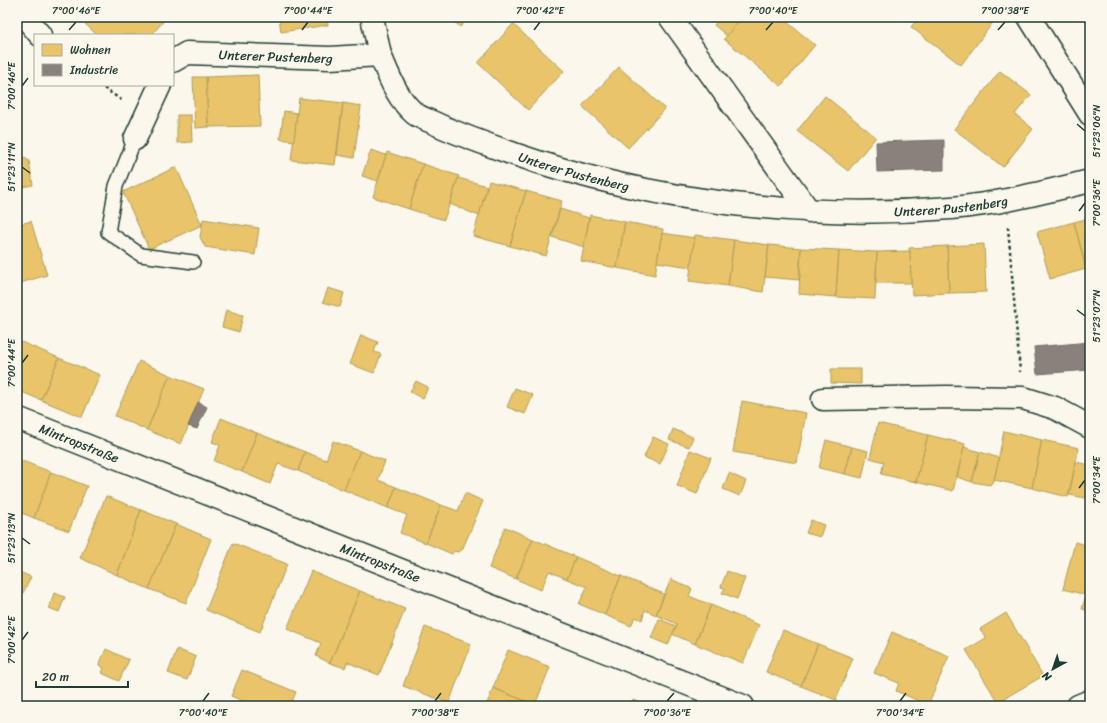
<svg xmlns="http://www.w3.org/2000/svg" width="1107" height="723" viewBox="0 0 1107 723" font-family="Sriracha,sans-serif">
  <style>
    .homes { fill: #e9c46a; stroke: #ac9c5a }
    .industry { fill: #8a817c; stroke: #6a6d66 }
    .lines { fill: none; stroke-linecap: round; stroke-linejoin: round }
    .lane-casing { stroke: #1f3d34; stroke-width: 16 }
    .street-casing { stroke: #1f3d34; stroke-width: 25 }
    .path { stroke: #1f3d34; stroke-width: 2.5; stroke-dasharray: 3 3; stroke-linecap: butt }
    .lane { stroke: #fbf7ec; stroke-width: 13 }
    .street { stroke: #fbf7ec; stroke-width: 22 }
    .ticks { fill: none; stroke: #1f3d34; stroke-width: 1.5 }
    .labels { text-anchor: middle; dominant-baseline: central; stroke-width: 4; stroke-linejoin: round; paint-order: stroke }
    .street-label { font-size: 13px; fill: #1f3d34; stroke: #fbf7ec }
    .neatline { fill: none; stroke: #1f3d34; stroke-width: 1.5 }
    .ticks-label { font-size: 10px; text-anchor: middle; fill: #1f3d34 }
  </style>
  <rect width="100%" height="100%" fill="#fbf7ec"/>
  <filter id="ink" filterUnits="userSpaceOnUse"><feTurbulence type="fractalNoise" baseFrequency=".025" numOctaves="2"/><feDisplacementMap in="SourceGraphic" scale="8" xChannelSelector="R" yChannelSelector="G"/><feConvolveMatrix kernelMatrix="1 2 1 2 8 2 1 2 1" color-interpolation-filters="sRGB"/></filter>
  <g filter="url(#ink)">
    <!-- homes -->
    <g class="homes">
      <path d="M85,17h72l6,5 -12,13h-54l-15,-14z"/>
      <path d="M279,17h48l1,8 -47,7z"/>
      <path d="M449,17h21l-10,10z"/>
      <path d="M721,17h21l-15,19 -13,-11z"/>
      <path d="M742,17h39l34,28 -34,41 -57,-47z"/>
      <path d="M919,17h70l5,4 -33,44 -50,-38z"/>
      <path d="M513,24l51,47 -36,39 -50,-47z"/>
      <path d="M619,67l46,42 -37,39 -46,-42z"/>
      <path d="M1000,71l31,24 -16,19 18,15 -30,38 -49,-38z"/>
      <path d="M258,75l2,51 -52,1 -2,-50z"/>
      <path d="M193,77h13l2,50 -13,1z"/>
      <path d="M825,96l51,41 -28,34 -51,-40z"/>
      <path d="M299,98l44,5 -8,62 -44,-5z"/>
      <path d="M343,103l18,3 -7,52 -17,-3z"/>
      <path d="M284,111l13,2 -3,28 -14,-2z"/>
      <path d="M177,115h14l1,27 -15,1z"/>
      <path d="M17,147l1,6 11,8 4,24 -16,3z"/>
      <path d="M371,150l15,5 -8,26 -16,-5z"/>
      <path d="M387,152l36,12 -14,45 -36,-12z"/>
      <path d="M423,164l36,12 -15,44 -35,-11z"/>
      <path d="M176,167l26,58 -53,24 -26,-57z"/>
      <path d="M458,178l29,8 -8,30 -29,-12z"/>
      <path d="M489,181l37,10 -16,55 -37,-10z"/>
      <path d="M526,191l36,10 -16,55 -36,-10z"/>
      <path d="M560,209l29,9 -5,29 -32,-10z"/>
      <path d="M590,215l35,7 -8,46 -36,-7z"/>
      <path d="M1090,218v50l-4,1 -12,-47z"/>
      <path d="M203,219l56,9 -4,27 -50,-8 -5,-10z"/>
      <path d="M31,221l16,54 -30,9v-59z"/>
      <path d="M625,222l38,7 -8,46 -38,-7z"/>
      <path d="M1074,222l12,47 -36,10 -13,-47z"/>
      <path d="M662,233l33,5 -4,29 -34,-5z"/>
      <path d="M695,235l39,5 -6,46 -39,-5z"/>
      <path d="M734,240l35,5 -6,47 -35,-6z"/>
      <path d="M984,244l2,48 -37,1 -2,-47z"/>
      <path d="M769,245l32,3 -2,32 -34,-3z"/>
      <path d="M947,246l2,47 -37,2 -3,-47z"/>
      <path d="M801,248l38,2 -3,47 -37,-3z"/>
      <path d="M839,250l38,2 -2,47 -39,-2z"/>
      <path d="M910,251l1,32h-35l1,-31z"/>
      <path d="M328,288l16,5 -4,14 -17,-5z"/>
      <path d="M226,310l17,5 -4,17 -17,-5z"/>
      <path d="M361,335l17,7 -4,10 7,2 -7,19 -24,-9z"/>
      <path d="M19,341l40,17 -18,42 -24,-10v-45z"/>
      <path d="M59,358l41,17 -18,42 -41,-17z"/>
      <path d="M139,361l31,14 -23,55 -32,-14z"/>
      <path d="M831,369h30v15l-30,-1z"/>
      <path d="M170,375l34,14 -23,55 -34,-14z"/>
      <path d="M416,381l12,6 -5,12 -13,-7z"/>
      <path d="M515,388l18,7 -8,19 -18,-7z"/>
      <path d="M742,401l64,12 -9,50 -64,-11z"/>
      <path d="M221,418l36,15 -15,39 -28,-11 6,-16 -8,-3z"/>
      <path d="M878,423l50,12 -12,47 -35,-8 3,-12 -14,-4z"/>
      <path d="M673,429l20,8 -4,10 -20,-7z"/>
      <path d="M1004,431l38,9 -10,48 -38,-8z"/>
      <path d="M257,433l48,19 -7,19 -20,-7 -8,20 -28,-12z"/>
      <path d="M928,435l37,9 -12,47 -37,-9z"/>
      <path d="M653,437l16,7 -9,20 -16,-7z"/>
      <path d="M826,440l26,7 -7,27 -26,-6z"/>
      <path d="M1042,440l37,8 -11,49 -36,-9z"/>
      <path d="M333,441l27,10 -16,39 -46,-19 7,-19 21,8z"/>
      <path d="M852,447l16,4 -6,27 -17,-4z"/>
      <path d="M964,447l16,5 -8,30 -15,-5z"/>
      <path d="M690,450l21,8 -14,36 -20,-8z"/>
      <path d="M360,451l25,10 -7,19 18,7 -8,21 -44,-18z"/>
      <path d="M980,452l19,6 -5,22 -4,5 -18,-3z"/>
      <path d="M17,459l34,13 -17,46 -17,-7z"/>
      <path d="M1076,462l14,3v15l-4,18 -17,-3z"/>
      <path d="M51,472l36,14 -18,45 -35,-13z"/>
      <path d="M729,473l17,8 -6,15 -17,-7z"/>
      <path d="M396,487l45,18 -15,38 -26,-10 7,-18 -19,-7z"/>
      <path d="M465,493l18,8 -21,49 -4,2 -4,-1 -2,3 -26,-11 15,-38 17,6z"/>
      <path d="M106,496l35,14 -24,65 -37,-17z"/>
      <path d="M141,510l35,14 -27,65 -32,-14z"/>
      <path d="M811,520l13,5 -4,12 -14,-4z"/>
      <path d="M176,524l35,15 -25,64 -37,-14z"/>
      <path d="M505,527l28,12 -17,40 -27,-11z"/>
      <path d="M533,539l43,18 -9,22 -18,-8 -8,19 -25,-11z"/>
      <path d="M1075,542l15,4v65l-8,-2 4,-14 -23,-6z"/>
      <path d="M233,543l54,21 -27,68 -54,-22z"/>
      <path d="M576,557l45,19 -16,39 -26,-11 8,-17 -20,-8z"/>
      <path d="M17,571l14,6 -8,16 -6,-3z"/>
      <path d="M311,571l49,20 -30,72 -14,-7 5,-13 -34,-14z"/>
      <path d="M727,571l18,7 -8,21 -15,-6 3,-5 -4,-1z"/>
      <path d="M621,576l43,18 -8,21 -11,-5 -3,10 -7,-3 -4,9 -26,-11z"/>
      <path d="M671,579l21,10 -3,7 22,9 -16,39 -23,-10 5,-10 -21,-9z"/>
      <path d="M360,591l45,18 -26,66 -32,-13 -2,6 -15,-5z"/>
      <path d="M54,593l11,4 -6,15 -10,-4z"/>
      <path d="M711,605l48,20 -16,38 -48,-19z"/>
      <path d="M1006,613l37,63 -45,26 -32,-52 20,-12 -6,-9z"/>
      <path d="M659,619l17,7 -8,19 -17,-7z"/>
      <path d="M425,627l46,17 -22,59 -46,-17z"/>
      <path d="M783,630l35,14 -17,42 -35,-14z"/>
      <path d="M892,632l57,24 -21,49 -32,-14 3,-8 -25,-10z"/>
      <path d="M818,644l35,14 -17,42 -35,-14z"/>
      <path d="M106,649l23,11 -10,21 -17,-8 2,-5 -5,-3z"/>
      <path d="M177,649l19,8 -9,23 -19,-7z"/>
      <path d="M508,650l42,17 -15,38 -42,-17z"/>
      <path d="M242,670l54,22 -6,14h-36l-23,-10z"/>
      <path d="M493,688l42,17v1h-49z"/>
      <path d="M633,700l16,6h-18z"/>
    </g>
    <!-- industry -->
    <g class="industry">
      <path d="M944,140v30l-67,2 -1,-30z"/>
      <path d="M1090,342v28l-53,4 -3,-27z"/>
      <path d="M198,402l9,5 -10,22 -9,-3z"/>
    </g>
    <g class="lines">
      <defs>
        <g id="lane">
          <path d="M135,139l-19,47 -8,46 33,23 52,7"/>
          <path d="M703,706l6,-15"/>
        </g>
        <g id="street">
          <path d="M25,17l15,18"/>
          <path d="M372,17l8,38"/>
          <path d="M670,17l139,194"/>
          <path d="M1029,17l61,97"/>
          <path id="s1" d="M173,61l14,-8 143,5 50,-3c9,21 17,44 35,59 5,3 12,6 17,8 27,13 54,22 82,32 139,48 291,66 437,54 47,-4 93,-16 139,-27"/>
          <path d="M135,139l25,-54"/>
          <path d="M823,399l123,-2 77,1 32,10 35,19"/>
          <path id="s2" d="M17,418l726,288"/>
          <path d="M1078,706l12,-5"/>
        </g>
      </defs>
      <!-- lane casing -->
      <use href="#lane" class="lane-casing"/>
      <!-- street casing -->
      <use href="#street" class="street-casing"/>
      <!-- path -->
      <g class="path">
        <path d="M99,85l24,16"/>
        <path d="M1008,227l12,145"/>
      </g>
      <!-- lane -->
      <use href="#lane" class="lane"/>
      <!-- street -->
      <use href="#street" class="street"/>
    </g>
  </g>
  <!-- ticks -->
  <path class="ticks" d="M69,30l7,-8M302,30l6,-8M534,30l6,-8M766,30l7,-8M998,30l7,-8M22,86l6,-8M1077,124l8,7M22,167l8,6M1079,211l6,-8M1077,310l8,6M22,363l6,-8M1079,488l6,-8M22,538l8,6M22,640l6,-8M203,701l6,-8M435,701l6,-8M667,701l7,-8M900,701l6,-8"/>
  <g class="labels">
    <!-- street labels -->
    <g class="street-label">
      <text stroke="none"><textPath href="#s1" startOffset="105">Unterer Pustenberg</textPath></text>
      <text stroke="none"><textPath href="#s1" startOffset="448">Unterer Pustenberg</textPath></text>
      <text stroke="none"><textPath href="#s1" startOffset="829">Unterer Pustenberg</textPath></text>
      <text stroke="none"><textPath href="#s2" startOffset="67">Mintropstraße</textPath></text>
      <text stroke="none"><textPath href="#s2" startOffset="391">Mintropstraße</textPath></text>
    </g>
  </g>
  <!-- margin -->
  <rect width="1107" height="723" fill="none" stroke="#fbf7ec" stroke-width="44"/>
  <!-- legend -->
  <rect x="34" y="34" width="140" height="52" fill="#fbf7ec" stroke="#a3ada2"/>
  <rect x="42" y="44" width="20" height="12" fill="#e9c46a" stroke="#a3ada2"/>
  <text x="70" y="54" font-size="12" fill="#1f3d34">Wohnen</text>
  <rect x="42" y="64" width="20" height="12" fill="#8a817c" stroke="#a3ada2"/>
  <text x="70" y="74" font-size="12" fill="#1f3d34">Industrie</text>
  <!-- north arrow -->
  <g transform="translate(1053 669) rotate(220)" stroke="#fbf7ec" stroke-width="3" paint-order="stroke">
  <path d="M0-3L7 15L0 10L-7 15Z" fill="#1f3d34"/>
  <text y="-6" font-size="11" font-weight="bold" text-anchor="middle" fill="#1f3d34">N</text>
  </g>
  <!-- scale -->
  <path d="M36 681v6h92v-6" fill="none" stroke="#1f3d34" stroke-width="2"/>
  <text x="42" y="681" font-size="12" fill="#1f3d34" stroke="#fbf7ec" stroke-width="3" paint-order="stroke">20 m</text>
  <rect x="22" y="22" width="1063" height="679" class="neatline"/>
  <g class="ticks-label">
    <text x="76" y="14">7°00'46"E</text>
    <text x="308" y="14">7°00'44"E</text>
    <text x="540" y="14">7°00'42"E</text>
    <text x="773" y="14">7°00'40"E</text>
    <text x="1005" y="14">7°00'38"E</text>
    <text transform="translate(11 86) rotate(-90)" y="4">7°00'46"E</text>
    <text transform="translate(1096 131) rotate(-90)" y="4">51°23'06"N</text>
    <text transform="translate(11 167) rotate(-90)" y="4">51°23'11"N</text>
    <text transform="translate(1096 203) rotate(-90)" y="4">7°00'36"E</text>
    <text transform="translate(1096 316) rotate(-90)" y="4">51°23'07"N</text>
    <text transform="translate(11 363) rotate(-90)" y="4">7°00'44"E</text>
    <text transform="translate(1096 480) rotate(-90)" y="4">7°00'34"E</text>
    <text transform="translate(11 538) rotate(-90)" y="4">51°23'13"N</text>
    <text transform="translate(11 640) rotate(-90)" y="4">7°00'42"E</text>
    <text x="203" y="716">7°00'40"E</text>
    <text x="435" y="716">7°00'38"E</text>
    <text x="667" y="716">7°00'36"E</text>
    <text x="900" y="716">7°00'34"E</text>
  </g>
</svg>
